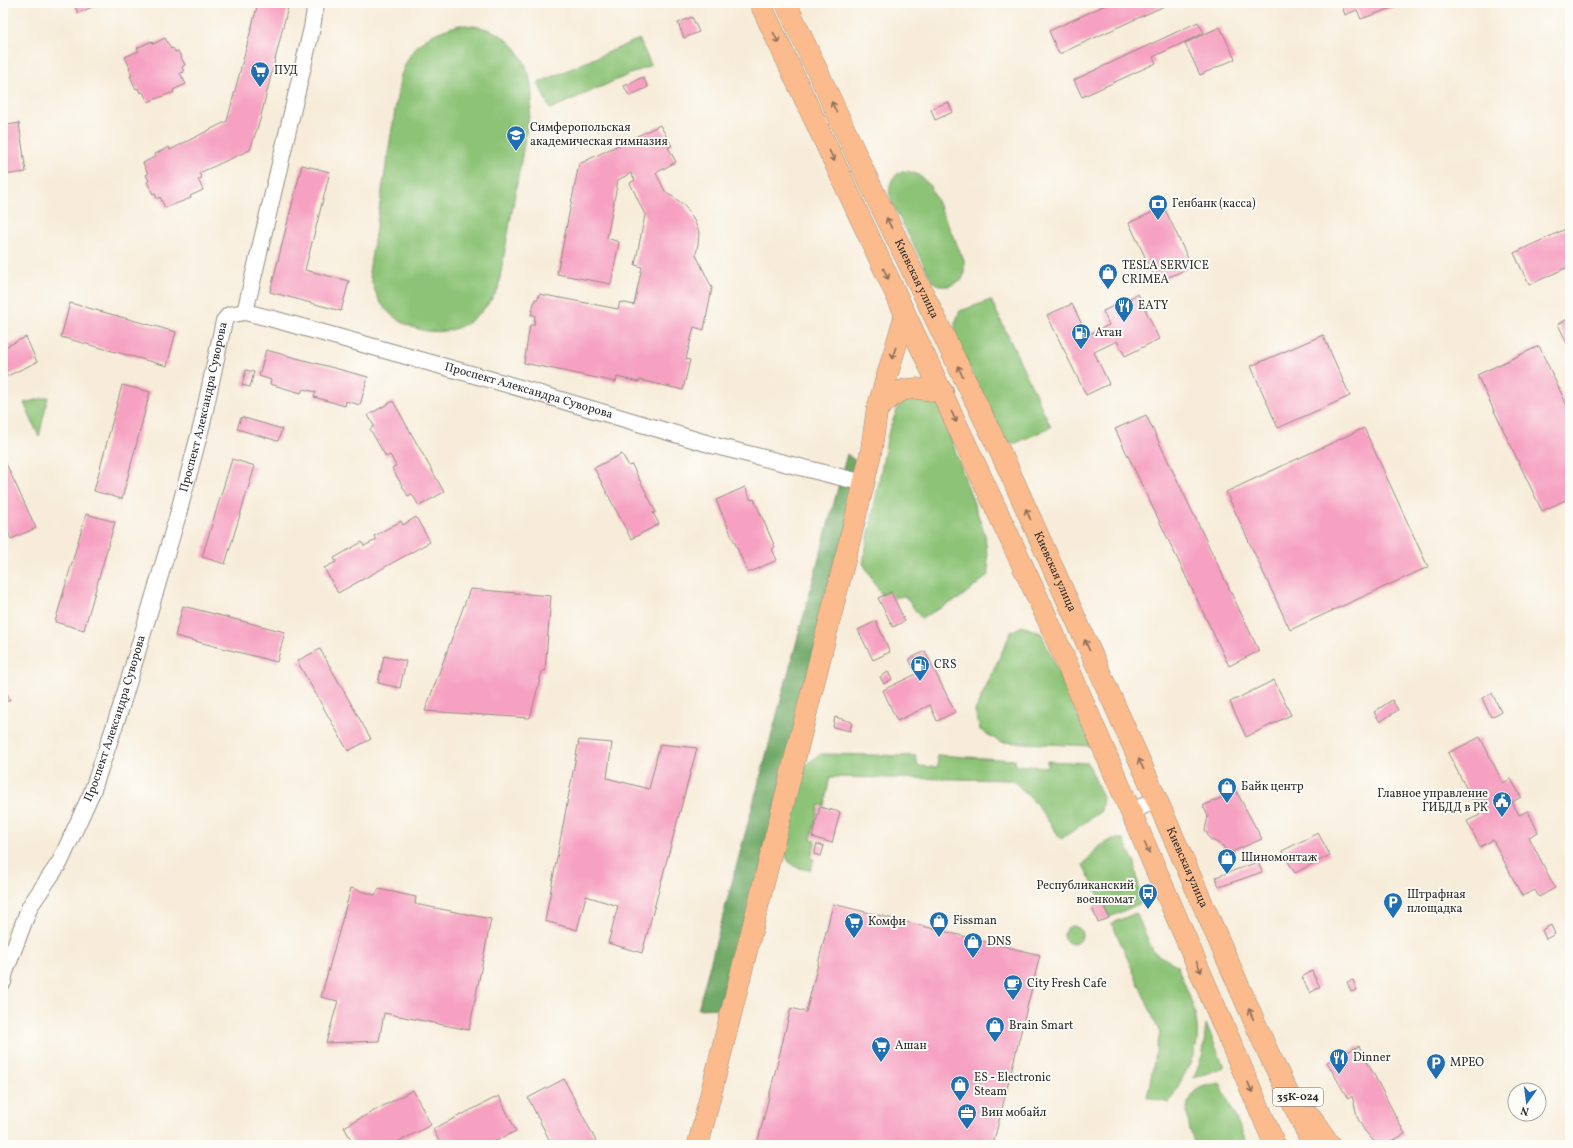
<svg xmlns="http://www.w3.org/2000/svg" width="1573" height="1148" viewBox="0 0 1573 1148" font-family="Vollkorn,serif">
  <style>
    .green { fill: #8cc376; stroke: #5c7750 }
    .forest { fill: #71a967; stroke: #4e6a49 }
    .building { fill: #f6a1c1 }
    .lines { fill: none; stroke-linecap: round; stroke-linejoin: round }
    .minor-casing { stroke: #918c82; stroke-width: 18 }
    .major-casing { stroke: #918c82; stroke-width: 22 }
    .minor { stroke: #fff; stroke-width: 16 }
    .major { stroke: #fbbb8d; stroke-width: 21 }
    .oneway { stroke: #896c57 }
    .labels { text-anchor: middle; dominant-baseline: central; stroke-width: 4; stroke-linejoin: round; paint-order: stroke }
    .shield { fill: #fdfcf7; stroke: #6a6a68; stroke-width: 1 }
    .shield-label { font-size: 11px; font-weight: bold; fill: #2b2b2b }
    .poi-label { font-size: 12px; fill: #2b2b2b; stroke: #fdfcf7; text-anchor: start }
    .street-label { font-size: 12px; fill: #2b2b2b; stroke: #fdfcf7 }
  </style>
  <rect width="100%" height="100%" fill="#fdfcf7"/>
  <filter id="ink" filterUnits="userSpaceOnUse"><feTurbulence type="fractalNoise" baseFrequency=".025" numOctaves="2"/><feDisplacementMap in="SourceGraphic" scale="8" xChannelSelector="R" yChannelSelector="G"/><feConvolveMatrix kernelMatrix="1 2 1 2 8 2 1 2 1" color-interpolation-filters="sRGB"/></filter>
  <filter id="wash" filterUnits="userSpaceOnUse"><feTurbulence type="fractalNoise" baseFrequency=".012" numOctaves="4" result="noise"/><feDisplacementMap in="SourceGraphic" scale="16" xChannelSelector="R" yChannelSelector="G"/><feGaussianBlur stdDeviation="0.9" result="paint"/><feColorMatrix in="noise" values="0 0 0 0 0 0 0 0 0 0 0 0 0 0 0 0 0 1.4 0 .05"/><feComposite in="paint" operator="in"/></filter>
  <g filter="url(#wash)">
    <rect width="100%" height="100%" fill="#f7ecd9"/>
    <!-- green -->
    <g class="green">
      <path d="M460,25c46,0 72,30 72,75l-34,189c-18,32 -46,51 -83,39 -14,-5 -26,-13 -34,-25 -6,-9 -9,-21 -12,-31l31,-193c10,-34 26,-45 60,-54z"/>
      <path d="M639,39l12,26 -101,44 -12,-26z"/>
      <path d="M902,171c15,1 19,5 28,15l34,74v15l-3,6 -13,5h-8l-8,-5 -41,-80c-3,-13 -2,-23 11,-30z"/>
      <path d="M991,300l60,127 -35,16 -11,-1 -49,-103 -1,-16 5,-12z"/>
      <path d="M916,396l21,3 48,136 4,40 -29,23 -39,20 -16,-22 -21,3 -21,-36 26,-133 11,-27z"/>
      <path d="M48,397l-9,40 -15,-34z"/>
      <path d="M1022,626l19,7 50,113 -91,-4 -20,-12 -5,-19 36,-79z"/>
      <path d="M821,754l95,2 2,10 20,1 -1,-12 78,5v5l32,2v-6l41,2 15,35 -2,13 -40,28 -24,-34 -24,-25 -183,-3 -6,29 -5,-1 -8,34 5,1 -5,18 3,1 -3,11c-18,-2 -24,-5 -27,-23l21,-82z"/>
      <path d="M1112,839h11l12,24 6,40 -31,14 -27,-52 16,-19z"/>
      <path d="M1136,913l18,40 23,12c10,27 28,59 17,88 -6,17 -17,34 -25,50l-22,-6 13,-64 -48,-110z"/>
      <circle cx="1073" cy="935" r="9"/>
      <path d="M1206,1024l18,43 -30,11 9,-25z"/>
      <path d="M1220,1083l28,62h-53c-6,-17 -17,-48 7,-58 5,-2 12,-3 18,-4z"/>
    </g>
    <!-- forest -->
    <path class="forest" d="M847,454l17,14 -138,540 -28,1z"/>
    <g id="blocks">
      <!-- building -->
      <g class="building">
        <path d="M73,3h29l-24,10z"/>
        <path d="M258,3h31l-29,117 -10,30 -51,23 3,5 -4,1 5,11 -13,6 1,2 -26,10 -5,-11 -3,2 -2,-6 -2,1 -6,-12 2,-1 -3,-6 2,-1 -5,-11 13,-7 -1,-2 14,-7 1,3 57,-29z"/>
        <path d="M1110,3h61l-112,51 -10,-23z"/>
        <path d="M1341,3h65l-45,16 -4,-9 -12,5z"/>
        <path d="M692,17l7,15 -15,6 -6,-15z"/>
        <path d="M1198,22l6,11 -51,24 3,6 -74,34 -8,-17z"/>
        <path d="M1220,27l15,32 -35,16 -15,-32z"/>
        <path d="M165,38l6,11 2,-1 2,4 3,-1 7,14 -3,2 2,5 -4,1 6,11 -13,6 1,2 -26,10 -5,-10 -3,1 -2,-5 -2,1 -6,-13 2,-1 -3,-6 1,-1 -5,-11 14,-6 -2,-3 15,-7 1,3z"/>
        <path d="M643,77l5,10 -19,9 -5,-10z"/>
        <path d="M948,102l5,10 -18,8 -4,-11z"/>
        <path d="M19,123l7,49 -23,3v-49z"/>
        <path d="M660,125l12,21 -4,1 8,15 -20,11 10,20 9,5 10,8 10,16 4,10 -1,12 -2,11 16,33 -8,42 -10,-3 -8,32 4,1 -7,30 -43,-10 -1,2 -22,-5 -1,5 -92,-19 6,-38h4l1,-10h-4l4,-16h3l1,-5 79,15 2,-7 14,3 8,-38 -7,-2 10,-50 -15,-32 5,-3 -4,-7 -13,7 -11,58 12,4 -8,42 -54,-10 22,-110z"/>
        <path d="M302,165l28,7 -25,98 44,11 -8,30 -71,-19z"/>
        <path d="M1164,207l28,60 -35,15 -28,-59z"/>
        <path d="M1570,227v39l-41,19 -15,-32z"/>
        <path d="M1138,294l21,45 -34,17 -8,-15 -23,11 15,32 -23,11 -39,-80 25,-11 15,31 22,-10 -6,-14z"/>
        <path d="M70,303l106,29 -9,34 -106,-29z"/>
        <path d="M1570,318v32l-12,-26z"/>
        <path d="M1323,335l27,61 -72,32 -27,-62z"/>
        <path d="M26,337l11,25 -34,16v-30z"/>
        <path d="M1539,346l31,66v86l-28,13 -65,-136z"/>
        <path d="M266,350l102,27 -8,28 -14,-4 -1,5 -31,-9 2,-5 -13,-3 -2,4 -31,-9 1,-4 -12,-4z"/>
        <path d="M246,370l8,2 -4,15 -8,-2z"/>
        <path d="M122,385l28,7 -28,107 -28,-8z"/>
        <path d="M393,401l51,91 -25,14 -7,-12 -4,2 -16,-28 4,-2 -6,-11 -4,2 -16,-28 4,-3 -6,-11z"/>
        <path d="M1146,415l113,236 -30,15 -114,-237z"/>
        <path d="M241,417l41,12 -4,12 -41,-12z"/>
        <path d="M1364,428l64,139 -138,63 -64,-138z"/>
        <path d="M622,454l7,12 3,-1 24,47 -3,1 6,11 -28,15 -37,-71z"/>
        <path d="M3,457l33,71 -25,11 -8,-19z"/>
        <path d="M232,459l23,7 -30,98 -23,-7z"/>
        <path d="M745,487l6,13 3,-1 21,48 -3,2 5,11 -29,13 -32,-73z"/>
        <path d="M86,514l29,8 -31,108 -29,-8z"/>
        <path d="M416,517l14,25 -92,51 -14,-25 12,-6 -2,-4 28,-16 2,4 12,-6 -2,-4 27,-15 2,4z"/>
        <path d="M470,589l81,7 -6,75h-3l-12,47 -105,-7z"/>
        <path d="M891,592l14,29 -12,6 -15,-29z"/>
        <path d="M183,606l102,26 -8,30 -102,-26z"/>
        <path d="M876,621l14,31 -17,8 -15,-30z"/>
        <path d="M320,649l51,90 -23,12 -51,-90z"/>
        <path d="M925,651l30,61 -18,9 -7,-16 -33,16 -14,-31 33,-16 -7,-15z"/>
        <path d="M384,656l22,5 -6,27 -22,-5z"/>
        <path d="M888,672l4,7 -8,5 -4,-7z"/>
        <path d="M1274,680l17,35 -45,22 -16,-35z"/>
        <path d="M3,686l7,14 -7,3z"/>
        <path d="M1492,693l9,19 -10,5 -9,-19z"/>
        <path d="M1392,700l6,10 -18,12 -6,-10z"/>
        <path d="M835,717l17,5 -2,9 -17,-4z"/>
        <path d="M1480,737l23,46 8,-4 10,18 -9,5 7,13 9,-4 10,21 -9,5 26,51 -16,9 -4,-7 -13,6 -29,-56 -13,7 -13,-26 13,-6 -32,-62z"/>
        <path d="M579,740l33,3 -5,35 42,11 11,-45 37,4 -55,205 -34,-10 10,-37 -32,-10 -9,34 -32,-9z"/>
        <path d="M1236,791l26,48 -35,15 -4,-8 -13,-7 -5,-9 3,-14 -5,-10z"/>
        <path d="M820,807l20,5 -8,31 -20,-6z"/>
        <path d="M1318,833l12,22 -35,18 -13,-22z"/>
        <path d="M817,844l7,2 -3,10 -7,-2z"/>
        <path d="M1258,862l4,10 -43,15 -3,-10z"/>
        <path d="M351,888l24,7 4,-6 37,8 -1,7 76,15 -22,111 -85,-17 -5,28 -53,2 12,-42 -17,-4z"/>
        <path d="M1103,903l6,15 -11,4 -6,-14z"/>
        <path d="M833,904l207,51 -47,190h-236l34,-137 15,4z"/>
        <path d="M1551,925l4,9 -9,5 -4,-9z"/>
        <path d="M1312,971l8,16 -10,6 -8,-16z"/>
        <path d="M1353,980l4,10 -6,2 -4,-10z"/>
        <path d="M1359,1046l46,88 -20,11h-8l-13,-15 -6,-11 -6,-23 -4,3 -21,-37z"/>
        <path d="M564,1079l34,66h-46l-24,-47z"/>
        <path d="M413,1090l18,35 -39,20h-38l-10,-18z"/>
        <path d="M499,1096l17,35 -28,14h-47l-8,-16z"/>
      </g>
    </g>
  </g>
  <g filter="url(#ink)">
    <use href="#blocks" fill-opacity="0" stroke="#918c82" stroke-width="1"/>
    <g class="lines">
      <defs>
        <g id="minor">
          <path d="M245,312l67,-284 4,-25"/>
          <path d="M1131,812l26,-13"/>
          <path id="s1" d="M3,982l2,-10 25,-66 30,-44 32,-70 29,-85 56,-189 25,-94 22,-103 5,-6 16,-3 28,7 230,64 213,63 148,37"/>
        </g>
        <g id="major">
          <path d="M760,3l287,615 228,527"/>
          <path id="s2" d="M786,3l82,177 139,286 139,309 121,275 46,95"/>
          <path d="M877,410c25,-26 31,-23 66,-18"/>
          <path d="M1311,1117l19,28"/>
          <path d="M698,1145l164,-654 9,-39 6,-42 28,-95"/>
        </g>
      </defs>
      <!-- minor casing -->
      <use href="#minor" class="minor-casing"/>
      <!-- major casing -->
      <use href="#major" class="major-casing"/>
      <!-- minor -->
      <use href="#minor" class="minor"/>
      <!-- major -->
      <use href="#major" class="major"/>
    </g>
    <!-- one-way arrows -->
    <defs><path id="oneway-shaft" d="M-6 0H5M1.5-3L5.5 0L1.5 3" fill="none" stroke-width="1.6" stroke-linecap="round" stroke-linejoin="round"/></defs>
    <g class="oneway">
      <use href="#oneway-shaft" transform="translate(776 38) rotate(65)"/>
      <use href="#oneway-shaft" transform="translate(834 107) rotate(-115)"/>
      <use href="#oneway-shaft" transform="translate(832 156) rotate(65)"/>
      <use href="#oneway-shaft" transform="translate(889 223) rotate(-116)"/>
      <use href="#oneway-shaft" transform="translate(886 274) rotate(66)"/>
      <use href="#oneway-shaft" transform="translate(894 353) rotate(106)"/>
      <use href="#oneway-shaft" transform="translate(960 371) rotate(-116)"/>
      <use href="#oneway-shaft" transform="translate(954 417) rotate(65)"/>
      <use href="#oneway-shaft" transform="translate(1028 514) rotate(-114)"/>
      <use href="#oneway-shaft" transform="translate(1087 645) rotate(-114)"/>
      <use href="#oneway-shaft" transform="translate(1141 764) rotate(-115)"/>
      <use href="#oneway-shaft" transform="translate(1147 848) rotate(66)"/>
      <use href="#oneway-shaft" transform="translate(1199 967) rotate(66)"/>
      <use href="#oneway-shaft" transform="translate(1251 1014) rotate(-114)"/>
      <use href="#oneway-shaft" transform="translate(1250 1087) rotate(67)"/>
    </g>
  </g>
  <!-- icons -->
  <defs>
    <symbol id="supermarket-pin" viewBox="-11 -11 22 30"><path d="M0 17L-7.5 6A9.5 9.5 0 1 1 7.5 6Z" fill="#1f6fb2" stroke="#fdfcf7"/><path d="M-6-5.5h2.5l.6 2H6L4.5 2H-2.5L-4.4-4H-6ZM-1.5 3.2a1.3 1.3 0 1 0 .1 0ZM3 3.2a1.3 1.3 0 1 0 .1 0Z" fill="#fff"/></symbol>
    <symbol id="school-pin" viewBox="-11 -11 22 30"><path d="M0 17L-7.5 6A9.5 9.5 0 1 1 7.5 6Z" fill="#1f6fb2" stroke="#fdfcf7"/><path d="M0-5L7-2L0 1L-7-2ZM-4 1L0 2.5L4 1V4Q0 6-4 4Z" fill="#fff"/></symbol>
    <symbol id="bank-pin" viewBox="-11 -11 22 30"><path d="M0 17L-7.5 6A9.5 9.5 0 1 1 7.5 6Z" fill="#1f6fb2" stroke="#fdfcf7"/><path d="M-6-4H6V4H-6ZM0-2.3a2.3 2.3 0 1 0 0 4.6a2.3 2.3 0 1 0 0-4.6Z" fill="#fff"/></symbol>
    <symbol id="shop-pin" viewBox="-11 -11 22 30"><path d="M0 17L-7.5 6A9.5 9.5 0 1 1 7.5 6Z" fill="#1f6fb2" stroke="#fdfcf7"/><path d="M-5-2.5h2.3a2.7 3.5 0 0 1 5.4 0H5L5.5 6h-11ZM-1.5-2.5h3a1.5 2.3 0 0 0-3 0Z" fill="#fff"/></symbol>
    <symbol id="restaurant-pin" viewBox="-11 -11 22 30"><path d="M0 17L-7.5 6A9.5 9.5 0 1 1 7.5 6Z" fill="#1f6fb2" stroke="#fdfcf7"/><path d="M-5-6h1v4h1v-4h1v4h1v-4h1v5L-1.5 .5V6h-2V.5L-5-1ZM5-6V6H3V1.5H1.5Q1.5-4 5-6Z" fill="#fff"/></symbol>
    <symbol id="fuel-pin" viewBox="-11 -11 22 30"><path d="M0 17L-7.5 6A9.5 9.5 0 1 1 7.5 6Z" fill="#1f6fb2" stroke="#fdfcf7"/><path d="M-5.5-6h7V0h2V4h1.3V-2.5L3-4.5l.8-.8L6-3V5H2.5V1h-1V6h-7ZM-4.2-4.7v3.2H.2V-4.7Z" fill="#fff"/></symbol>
    <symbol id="civic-pin" viewBox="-11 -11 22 30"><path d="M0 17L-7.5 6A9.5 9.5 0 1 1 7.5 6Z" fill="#1f6fb2" stroke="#fdfcf7"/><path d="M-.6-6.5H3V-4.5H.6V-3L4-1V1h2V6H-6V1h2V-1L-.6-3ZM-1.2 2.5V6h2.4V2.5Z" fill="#fff"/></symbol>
    <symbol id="bus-pin" viewBox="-11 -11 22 30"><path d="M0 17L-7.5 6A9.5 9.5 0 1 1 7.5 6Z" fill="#1f6fb2" stroke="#fdfcf7"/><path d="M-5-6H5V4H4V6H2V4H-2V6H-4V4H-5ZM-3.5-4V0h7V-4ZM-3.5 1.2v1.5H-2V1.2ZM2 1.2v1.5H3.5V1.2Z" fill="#fff"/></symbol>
    <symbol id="parking-pin" viewBox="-11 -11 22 30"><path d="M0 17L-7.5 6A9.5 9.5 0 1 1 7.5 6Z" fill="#1f6fb2" stroke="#fdfcf7"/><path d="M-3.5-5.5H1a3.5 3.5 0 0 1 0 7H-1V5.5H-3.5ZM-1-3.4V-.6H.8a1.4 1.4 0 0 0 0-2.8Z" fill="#fff"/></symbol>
    <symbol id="cafe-pin" viewBox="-11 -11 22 30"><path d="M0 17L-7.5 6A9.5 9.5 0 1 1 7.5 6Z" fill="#1f6fb2" stroke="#fdfcf7"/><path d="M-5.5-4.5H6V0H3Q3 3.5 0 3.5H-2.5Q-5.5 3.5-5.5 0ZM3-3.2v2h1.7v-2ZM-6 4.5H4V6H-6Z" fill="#fff"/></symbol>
    <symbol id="office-pin" viewBox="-11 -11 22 30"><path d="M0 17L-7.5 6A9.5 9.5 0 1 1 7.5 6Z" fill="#1f6fb2" stroke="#fdfcf7"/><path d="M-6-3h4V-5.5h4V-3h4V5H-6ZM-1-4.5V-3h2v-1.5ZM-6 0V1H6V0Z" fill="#fff"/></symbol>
  </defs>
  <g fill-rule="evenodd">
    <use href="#supermarket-pin" x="249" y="60" width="22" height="30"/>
    <use href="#school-pin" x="505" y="124" width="22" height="30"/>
    <use href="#bank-pin" x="1147" y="193" width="22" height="30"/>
    <use href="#shop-pin" x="1097" y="262" width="22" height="30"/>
    <use href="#restaurant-pin" x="1113" y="295" width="22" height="30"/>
    <use href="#fuel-pin" x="1070" y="322" width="22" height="30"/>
    <use href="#fuel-pin" x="909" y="654" width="22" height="30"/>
    <use href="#shop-pin" x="1216" y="776" width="22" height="30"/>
    <use href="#civic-pin" x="1491" y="790" width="22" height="30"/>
    <use href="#shop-pin" x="1216" y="847" width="22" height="30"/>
    <use href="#bus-pin" x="1137" y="882" width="22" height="30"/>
    <use href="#parking-pin" x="1382" y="891" width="22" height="30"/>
    <use href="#shop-pin" x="928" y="910" width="22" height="30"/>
    <use href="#supermarket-pin" x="843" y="911" width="22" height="30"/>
    <use href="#shop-pin" x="962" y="931" width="22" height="30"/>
    <use href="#cafe-pin" x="1002" y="973" width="22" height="30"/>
    <use href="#shop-pin" x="984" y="1015" width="22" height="30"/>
    <use href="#supermarket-pin" x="870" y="1035" width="22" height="30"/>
    <use href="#restaurant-pin" x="1328" y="1047" width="22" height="30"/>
    <use href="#parking-pin" x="1425" y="1052" width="22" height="30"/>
    <use href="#shop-pin" x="949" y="1074" width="22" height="30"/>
    <use href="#office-pin" x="956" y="1102" width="22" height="30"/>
  </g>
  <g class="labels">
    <!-- shield labels -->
    <rect class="shield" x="1273" y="1088" width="50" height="18" rx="3"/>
    <g class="shield-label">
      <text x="1298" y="1097">35К-024</text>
    </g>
    <!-- poi labels -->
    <g class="poi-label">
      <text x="274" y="71">ПУД</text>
      <text x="530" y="128">Симферопольская<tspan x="530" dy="14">академическая гимназия</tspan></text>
      <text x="1172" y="204">Генбанк (касса)</text>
      <text x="1122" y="266">TESLA SERVICE<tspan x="1122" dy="14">CRIMEA</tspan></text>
      <text x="1138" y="306">EАTY</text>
      <text x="1095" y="333">Атан</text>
      <text x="934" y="665">CRS</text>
      <text x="1241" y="787">Байк центр</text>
      <text x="1488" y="794" text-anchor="end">Главное управление<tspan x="1488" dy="14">ГИБДД в РК</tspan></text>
      <text x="1241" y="858">Шиномонтаж</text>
      <text x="1134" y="886" text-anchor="end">Республиканский<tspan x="1134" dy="14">военкомат</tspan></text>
      <text x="1407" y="895">Штрафная<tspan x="1407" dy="14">площадка</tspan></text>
      <text x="953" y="921">Fissman</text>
      <text x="868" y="922">Комфи</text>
      <text x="987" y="942">DNS</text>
      <text x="1027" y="984">City Fresh Cafe</text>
      <text x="1009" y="1026">Brain Smart</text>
      <text x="895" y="1046">Ашан</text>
      <text x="1353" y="1058">Dinner</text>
      <text x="1450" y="1063">МРЕО</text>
      <text x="974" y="1078">ES - Electronic<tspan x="974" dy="14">Steam</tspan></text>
      <text x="981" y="1113">Вин мобайл</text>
    </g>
    <!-- street labels -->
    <g class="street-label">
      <text stroke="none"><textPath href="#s2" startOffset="305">Киевская улица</textPath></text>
      <text stroke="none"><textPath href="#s1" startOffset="1019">Проспект Александра Суворова</textPath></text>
      <text stroke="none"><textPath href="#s1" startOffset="612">Проспект Александра Суворова</textPath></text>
      <text stroke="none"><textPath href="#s2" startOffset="629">Киевская улица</textPath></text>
      <text stroke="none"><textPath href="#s1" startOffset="288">Проспект Александра Суворова</textPath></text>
      <text stroke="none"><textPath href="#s2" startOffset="953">Киевская улица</textPath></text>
    </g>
  </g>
  <!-- margin -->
  <rect width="1573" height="1148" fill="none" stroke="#fdfcf7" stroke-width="16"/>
  <!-- north arrow -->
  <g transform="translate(1527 1102) rotate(194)"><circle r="19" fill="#fdfcf7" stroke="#a9a8a5"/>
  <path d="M0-3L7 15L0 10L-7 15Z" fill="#1f6fb2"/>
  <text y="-6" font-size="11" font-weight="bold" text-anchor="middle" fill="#2b2b2b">N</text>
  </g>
</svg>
